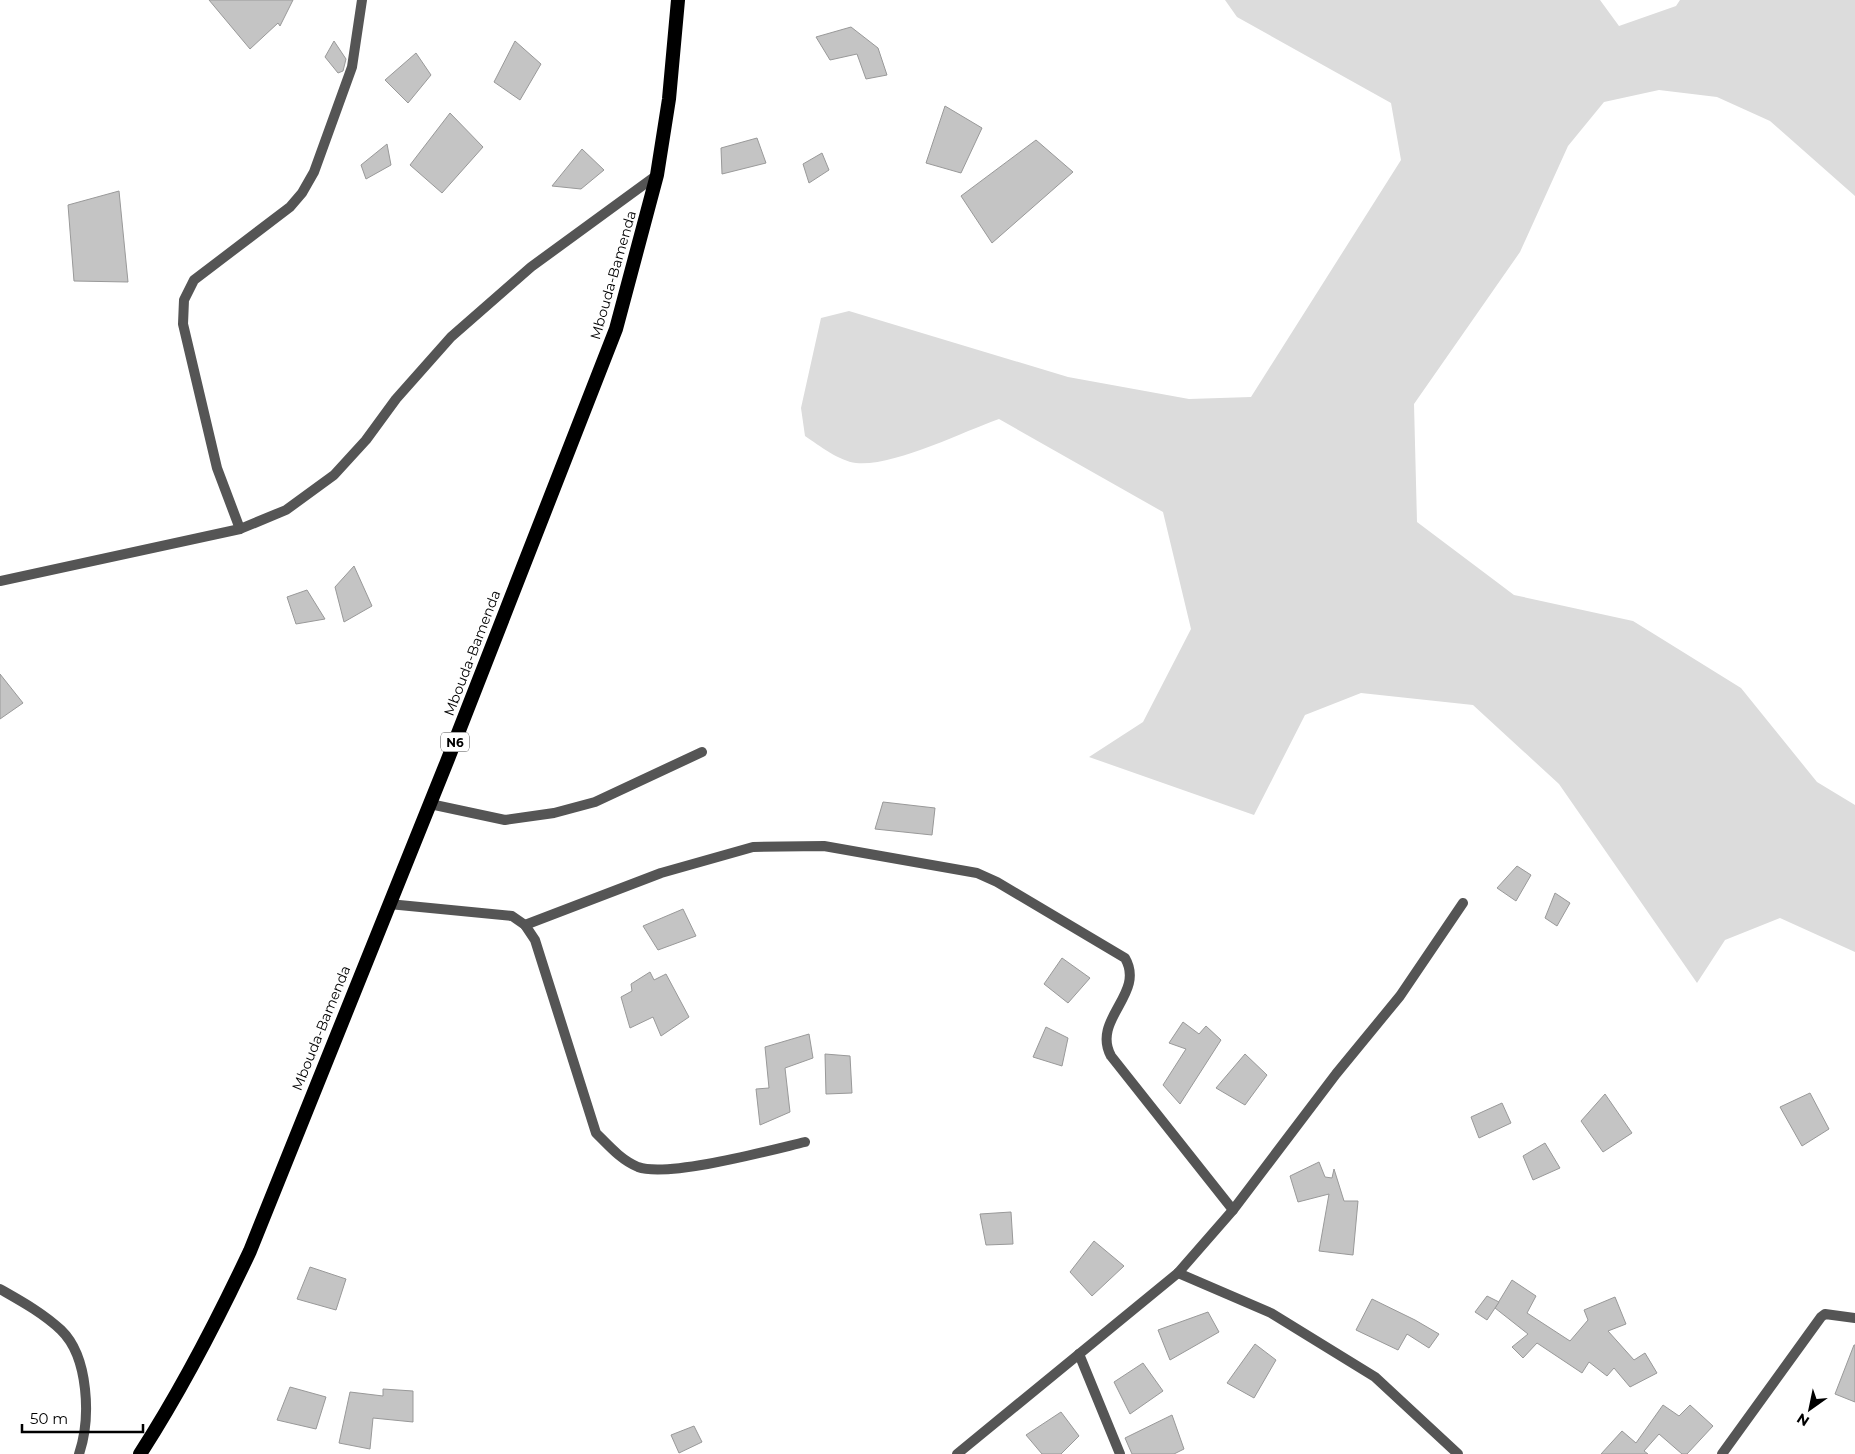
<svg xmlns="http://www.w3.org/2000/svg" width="1855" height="1454" viewBox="0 0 1855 1454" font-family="Montserrat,sans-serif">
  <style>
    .green { fill: #dcdcdc }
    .building { fill: #c4c4c4; stroke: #999 }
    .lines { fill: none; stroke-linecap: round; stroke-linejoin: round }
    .minor { stroke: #555; stroke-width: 10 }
    .trunk { stroke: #000; stroke-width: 14 }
    .labels { text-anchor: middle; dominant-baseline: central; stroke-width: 4; stroke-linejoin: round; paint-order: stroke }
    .shield { fill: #fff; stroke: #4c4c4c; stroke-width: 1 }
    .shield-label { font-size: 12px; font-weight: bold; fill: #000 }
    .street-label { font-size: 14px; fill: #000; stroke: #fff }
  </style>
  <rect width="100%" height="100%" fill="#fff"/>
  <!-- green -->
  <path class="green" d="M1225,0h375l19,26 57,-20 4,-6h175v196l-85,-75 -53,-24 -58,-7 -55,12 -36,44 -48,106 -106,152 3,118 97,73 119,26 108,67 76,94 38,23v147l-75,-34 -55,22 -28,43 -138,-199 -86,-79 -112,-12 -56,22 -51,100 -165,-58 54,-35 48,-93 -28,-117 -164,-93c-37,13 -106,48 -143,44 -17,-2 -36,-17 -51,-27l-4,-28 20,-90 28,-7 219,66 121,22 62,-2 150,-237 -10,-57 -154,-86z"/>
  <!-- building -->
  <g class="building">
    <path d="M209,0h84l-13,26 -2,-3 -28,26z"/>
    <path d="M851,27l27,21 9,27 -21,4 -9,-25 -27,6 -14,-23z"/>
    <path d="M334,41l12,18 -3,12 -5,2 -13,-16z"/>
    <path d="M515,41l26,23 -21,36 -26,-18z"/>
    <path d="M416,53l15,22 -23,28 -23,-23z"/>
    <path d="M945,106l37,22 -21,45 -35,-10z"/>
    <path d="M450,113l33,34 -41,46 -32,-28z"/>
    <path d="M757,138l9,25 -44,11 -1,-26z"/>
    <path d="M1036,140l37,32 -81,71 -31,-47z"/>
    <path d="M387,144l4,21 -25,14 -5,-14z"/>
    <path d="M582,149l22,21 -23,19 -29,-3z"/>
    <path d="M822,153l7,17 -20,13 -6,-19z"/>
    <path d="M119,191l9,91 -54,-1 -6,-76z"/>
    <path d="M354,566l18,40 -28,16 -9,-35z"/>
    <path d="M307,590l18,29 -29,5 -9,-27z"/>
    <path d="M0,674l23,29 -23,16z"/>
    <path d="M883,802l52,6 -3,27 -57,-6z"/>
    <path d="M1517,866l14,9 -15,26 -19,-13z"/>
    <path d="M1555,893l15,10 -13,23 -12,-8z"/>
    <path d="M683,909l13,27 -38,14 -15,-24z"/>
    <path d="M1062,958l28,20 -22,25 -24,-19z"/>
    <path d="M650,972l4,8 12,-6 23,43 -28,19 -8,-19 -23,11 -9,-31 11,-6 -1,-7z"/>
    <path d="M1183,1022l16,12 7,-8 15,14 -41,64 -17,-19 23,-36 -17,-6z"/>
    <path d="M1046,1027l22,11 -6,28 -29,-9z"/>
    <path d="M809,1034l4,24 -28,10 5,44 -30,13 -4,-36 13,-1 -4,-41z"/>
    <path d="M825,1054l25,2 2,37 -26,1z"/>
    <path d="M1245,1054l22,21 -22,30 -29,-17z"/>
    <path d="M1810,1093l19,36 -27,17 -22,-39z"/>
    <path d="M1605,1094l27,39 -29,19 -22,-31z"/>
    <path d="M1502,1103l9,20 -32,15 -8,-21z"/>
    <path d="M1545,1143l15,25 -27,12 -10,-24z"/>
    <path d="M1319,1162l6,15 7,1 2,-9 10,32h14l-5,54 -34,-4 10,-57 -31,8 -8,-26z"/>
    <path d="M1011,1212l2,32 -27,1 -6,-31z"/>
    <path d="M1094,1241l30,25 -32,30 -22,-24z"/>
    <path d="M310,1267l36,12 -10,31 -39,-11z"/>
    <path d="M1512,1280l24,16 -9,17 43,28 18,-21 -4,-10 31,-13 11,27 -18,7 26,29 11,-7 12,20 -27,14 -16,-19 -7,8 -18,-14 -7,11 -45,-30 -14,15 -11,-11 16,-13 -33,-26z"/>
    <path d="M1487,1296l12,6 -12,18 -12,-8z"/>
    <path d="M1372,1299l43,21 24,14 -10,14 -22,-14 -9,16 -42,-20z"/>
    <path d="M1208,1312l11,20 -49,28 -12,-30z"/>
    <path d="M1255,1344l21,16 -22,38 -27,-15z"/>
    <path d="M1854,1345h1v57l-20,-8z"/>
    <path d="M1143,1363l20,28 -33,23 -16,-32z"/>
    <path d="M290,1387l36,10 -10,32 -39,-9z"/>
    <path d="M383,1389l30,2v31l-40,-4 -3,31 -31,-6 11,-51 33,4z"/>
    <path d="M1663,1405l16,11 11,-11 23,21 -26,28h-5l-23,-20 -15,17 4,3h-47l21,-23 14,12z"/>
    <path d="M1061,1412l18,24 -18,18h-19l-16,-19z"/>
    <path d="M1172,1415l12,34 -10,5h-42l-7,-16z"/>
    <path d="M694,1426l8,16 -23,11 -8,-18z"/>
  </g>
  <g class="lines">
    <!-- minor -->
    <g class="minor">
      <path d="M240,529l-23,-61 -34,-144 1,-24 10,-20 96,-73 12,-14 12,-21 38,-105 10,-67"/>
      <path d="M0,581l240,-52 46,-19 48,-35 32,-35 30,-41 55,-62 80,-70 126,-92"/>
      <path d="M430,804l75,16 49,-7 41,-11 107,-50"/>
      <path d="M389,904l123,12 13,9 10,15 61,193c13,13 25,27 42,34 30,11 133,-17 167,-25"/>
      <path d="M525,925l136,-52 92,-26 71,-1 153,27 20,9 128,76c21,36 -34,61 -14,98l122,154"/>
      <path d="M1178,1273l93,40 104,64 83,77"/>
      <path d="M0,1289c21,12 43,24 61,41 28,27 30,89 18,124"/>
      <path d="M1079,1354l41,100"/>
      <path d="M957,1454l221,-181 55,-63 103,-136 64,-78 63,-93"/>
      <path d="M1722,1454l99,-137 4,-3 30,4"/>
    </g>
    <!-- trunk -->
    <path class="trunk" d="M140,1454c42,-65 77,-133 110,-203l196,-487 170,-435 41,-154 12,-76 9,-99"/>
  </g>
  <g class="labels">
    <!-- shield labels -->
    <rect class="shield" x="441" y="732.5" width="28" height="19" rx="4"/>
    <g class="shield-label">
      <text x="455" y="742">N6</text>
    </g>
    <!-- street labels -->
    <g class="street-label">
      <text transform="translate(613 275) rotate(-74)">Mbouda-Bamenda</text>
      <text transform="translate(472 653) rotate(-69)">Mbouda-Bamenda</text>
      <text transform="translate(321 1028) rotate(-68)">Mbouda-Bamenda</text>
    </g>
  </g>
  <!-- north arrow -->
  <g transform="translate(1810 1409) rotate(213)" stroke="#ffffff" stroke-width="4" paint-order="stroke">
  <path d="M0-4L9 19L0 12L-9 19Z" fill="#000000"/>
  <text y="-8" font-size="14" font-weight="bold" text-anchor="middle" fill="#000000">N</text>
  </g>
  <!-- scale -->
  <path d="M22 1424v8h121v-8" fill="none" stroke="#000000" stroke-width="2.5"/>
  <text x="30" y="1424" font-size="15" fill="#000000" stroke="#ffffff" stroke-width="4" paint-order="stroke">50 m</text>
</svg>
